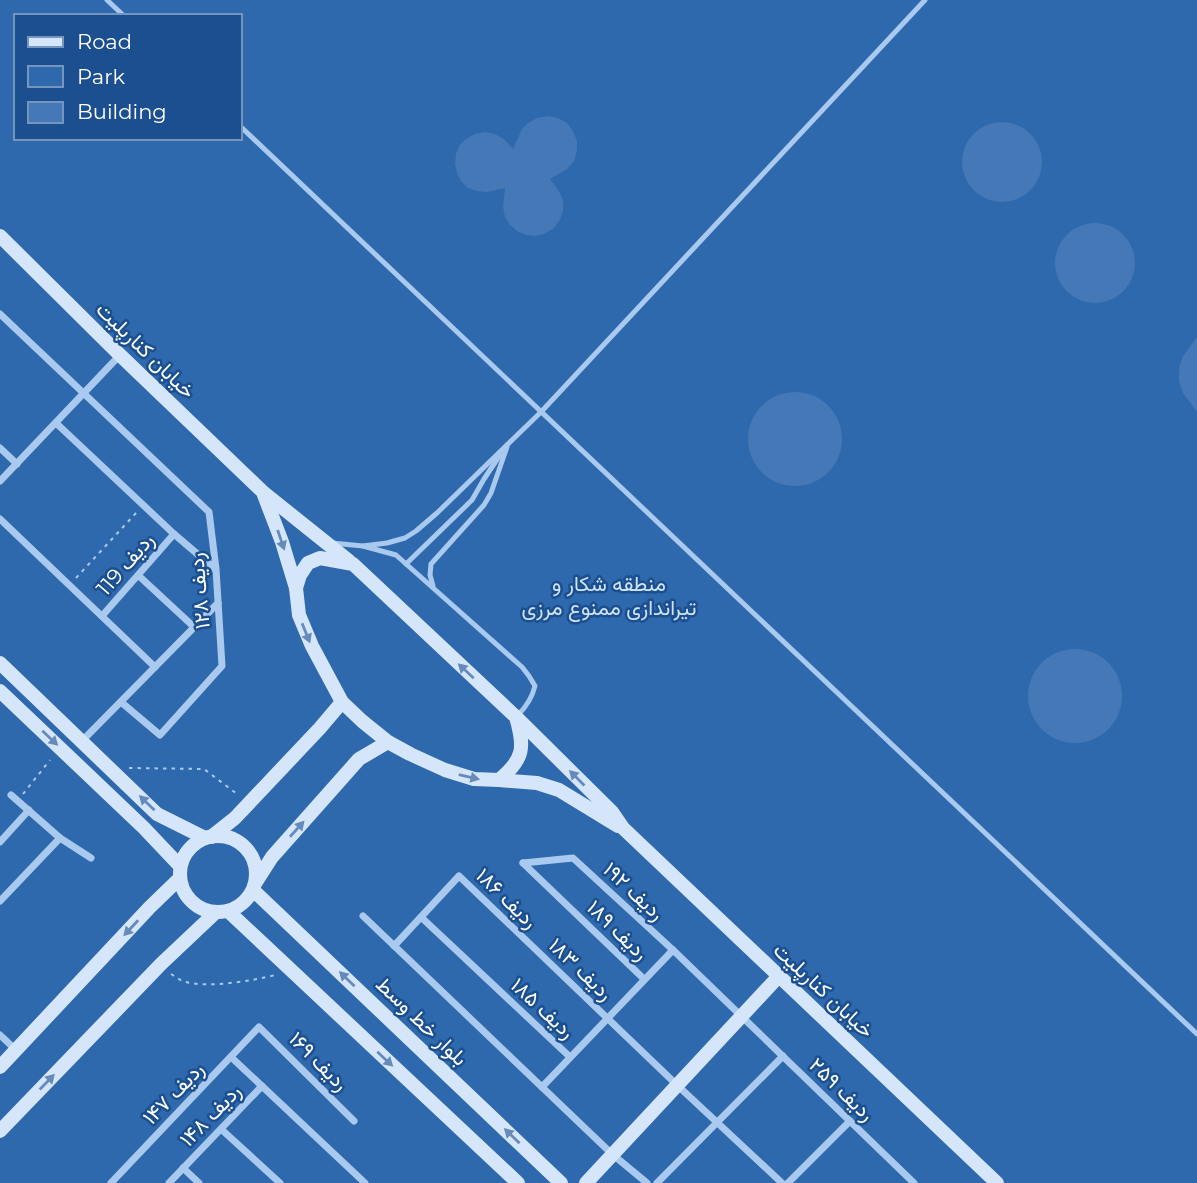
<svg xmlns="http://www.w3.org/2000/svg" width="1197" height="1183" viewBox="0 0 1197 1183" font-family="Montserrat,Vazirmatn,sans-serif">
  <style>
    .green { fill: #2e69ad; fill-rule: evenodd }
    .building { fill: #4478b7 }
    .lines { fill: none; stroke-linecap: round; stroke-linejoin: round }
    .path { stroke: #a9c9ee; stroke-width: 2; stroke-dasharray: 3.5 5; stroke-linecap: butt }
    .lane { stroke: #a9c9ee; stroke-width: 5 }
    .street { stroke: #a9c9ee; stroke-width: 7 }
    .secondary { stroke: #d6e6fa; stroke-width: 14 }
    .oneway { fill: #668bba }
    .labels { text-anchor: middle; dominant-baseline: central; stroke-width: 5; stroke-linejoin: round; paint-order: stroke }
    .street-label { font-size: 21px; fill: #fff; stroke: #1b4f8f }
    .park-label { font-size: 21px; fill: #cfe3fa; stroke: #1b4f8f }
  </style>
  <rect width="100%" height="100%" fill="#1b4f8f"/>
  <!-- green -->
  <path class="green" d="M0,0h1197v1183h-1197zM16,16h224v122h-224z"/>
  <!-- building -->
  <g class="building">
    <path d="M548,116l10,2 9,5 6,8 4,10v10l-3,10 -7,8 -17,10 9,12 4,9v11l-3,9 -7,9 -9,5 -9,2 -9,-1 -9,-4 -7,-6 -5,-8 -2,-10 2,-19 -18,4 -10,-1 -9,-3 -7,-7 -4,-8 -2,-9 1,-10 3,-8 7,-7 9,-5 10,-2 10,2 9,5 9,10 9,-20 6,-6 9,-5z"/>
    <circle cx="1002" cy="162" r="40"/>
    <circle cx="1095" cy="263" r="40"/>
    <path d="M1197,337v75l-14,-19 -4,-12v-13l4,-12z"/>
    <circle cx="795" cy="439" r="47"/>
    <circle cx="1075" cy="696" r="47"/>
  </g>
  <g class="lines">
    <!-- path -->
    <g class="path">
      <path d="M76,578l60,-65"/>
      <path d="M129,768l75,1 33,25"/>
      <path d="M23,794l27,-34"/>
      <path d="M171,974c5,3 10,7 15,8 23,6 66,-1 89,-7"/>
    </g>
    <!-- lane -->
    <g class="lane">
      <path d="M107,0l17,16"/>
      <path d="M240,126l957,908"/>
      <path d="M332,543l31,3 33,9 126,112 7,9 6,10c-3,12 -8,20 -17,29"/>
      <path d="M363,546l24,-3 18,-5 11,-7 21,-18 104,-101 384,-412"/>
      <path d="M406,564l66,-64 12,-21 16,-24"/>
      <path d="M433,586l-3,-11 1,-11 53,-59 7,-12 16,-46"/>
    </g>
    <!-- street -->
    <g class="street">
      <path d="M0,314l209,198 7,57 6,97 -62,69 -39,-33"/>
      <path d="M56,423l118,111 41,35"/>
      <path d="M0,448l17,16"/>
      <path d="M0,481l120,-126"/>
      <path d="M0,519l155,148"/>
      <path d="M139,576l55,51"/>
      <path d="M102,616l72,-82"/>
      <path d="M82,741l136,-138"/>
      <path d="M11,795l49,43 31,20"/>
      <path d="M0,842l29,-32"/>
      <path d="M523,863l50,-5 100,92 241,233"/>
      <path d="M523,863l121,116"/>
      <path d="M0,901l60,-63"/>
      <path d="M363,916l249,238 35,29"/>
      <path d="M422,918l148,139"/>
      <path d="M394,946l65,-70 218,209 105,98"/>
      <path d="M0,1035l16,15"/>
      <path d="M231,1057l134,126"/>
      <path d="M542,1087l131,-137"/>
      <path d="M221,1129l59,54"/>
      <path d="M183,1168l16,15"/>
      <path d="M111,1183l148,-156 95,94"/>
      <path d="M169,1183l93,-97"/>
      <path d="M657,1183l126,-127"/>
      <path d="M788,1183l62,-62"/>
    </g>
    <!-- secondary -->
    <g class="secondary">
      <path d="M0,236l120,119 144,138 85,68"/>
      <path d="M264,495l18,47 14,46"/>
      <path d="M0,663l157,151 48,24"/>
      <path d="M0,691l144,137 36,38"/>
      <path d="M516,717c9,31 8,42 -17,63l-25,-1 -29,-9 -35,-16 -22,-12 -26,-21 -20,-19 -30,-56 -13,-31 -3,-27 4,-13 8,-12 12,-5 33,6 163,153 96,95 11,16 374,355"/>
      <path d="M499,780l38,3 22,7 59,36"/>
      <circle cx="218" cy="874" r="38"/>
      <path d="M211,837l24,-19 85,-90 22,-26"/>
      <path d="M256,882l16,-25 87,-98 29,-17"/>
      <path d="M253,890l308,293"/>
      <path d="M228,911l290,272"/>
      <path d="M0,1067l150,-160 29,-28"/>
      <path d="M0,1131l161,-167 54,-51"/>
      <path d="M586,1183l193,-207"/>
    </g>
  </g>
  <!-- one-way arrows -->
  <defs><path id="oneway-solid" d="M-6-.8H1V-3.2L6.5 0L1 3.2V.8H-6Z" transform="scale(1.75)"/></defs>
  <g class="oneway">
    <use href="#oneway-solid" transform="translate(281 540) rotate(71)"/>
    <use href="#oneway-solid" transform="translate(306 633) rotate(68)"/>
    <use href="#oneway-solid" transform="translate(466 671) rotate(-137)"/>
    <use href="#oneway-solid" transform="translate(50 738) rotate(43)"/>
    <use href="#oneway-solid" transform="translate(469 777) rotate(13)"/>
    <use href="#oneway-solid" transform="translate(577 778) rotate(-135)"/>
    <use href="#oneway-solid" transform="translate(147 803) rotate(-136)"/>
    <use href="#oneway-solid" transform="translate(297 829) rotate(-48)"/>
    <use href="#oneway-solid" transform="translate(131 928) rotate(133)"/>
    <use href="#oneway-solid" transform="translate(347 979) rotate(-136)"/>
    <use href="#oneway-solid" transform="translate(385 1059) rotate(43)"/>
    <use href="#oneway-solid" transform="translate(47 1082) rotate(-46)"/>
    <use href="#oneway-solid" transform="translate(512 1136) rotate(-136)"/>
  </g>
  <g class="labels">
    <!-- street labels -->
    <g class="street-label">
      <text transform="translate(146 350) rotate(44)">خیابان کنارپلیت</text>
      <text transform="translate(125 564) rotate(-49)">ردیف 119</text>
      <text transform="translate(199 591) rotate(-95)">ردیف ۱۲۸</text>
      <text transform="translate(634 891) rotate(43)">ردیف ۱۹۲</text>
      <text transform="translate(507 898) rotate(44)">ردیف ۱۸۶</text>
      <text transform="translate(618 930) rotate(44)">ردیف ۱۸۹</text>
      <text transform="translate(581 969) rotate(44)">ردیف ۱۸۳</text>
      <text transform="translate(824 990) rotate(43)">خیابان کنارپلیت</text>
      <text transform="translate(543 1008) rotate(43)">ردیف ۱۸۵</text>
      <text transform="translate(422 1021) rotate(44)">بلوار خط وسط</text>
      <text transform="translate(319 1061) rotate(45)">ردیف ۱۶۹</text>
      <text transform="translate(842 1089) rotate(44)">ردیف ۲۵۹</text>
      <text transform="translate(173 1093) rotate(-46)">ردیف ۱۴۷</text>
      <text transform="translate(210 1115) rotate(-46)">ردیف ۱۴۸</text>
    </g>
    <!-- park labels -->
    <g class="park-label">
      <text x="609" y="583">منطقه شکار و<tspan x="609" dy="24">تیراندازی ممنوع مرزی</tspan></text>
    </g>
  </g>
  <!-- legend -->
  <rect x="14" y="14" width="228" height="126" fill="#1b4f8f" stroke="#7695bc" stroke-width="2"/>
  <rect x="28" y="37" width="35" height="10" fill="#d6e6fa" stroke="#7695bc" stroke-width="2"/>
  <text x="77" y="49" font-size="21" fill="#ffffff">Road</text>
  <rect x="28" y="66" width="35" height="21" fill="#2e69ad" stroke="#7695bc" stroke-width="2"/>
  <text x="77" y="84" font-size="21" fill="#ffffff">Park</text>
  <rect x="28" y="102" width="35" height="21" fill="#4478b7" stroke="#7695bc" stroke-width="2"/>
  <text x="77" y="119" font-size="21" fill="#ffffff">Building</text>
</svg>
